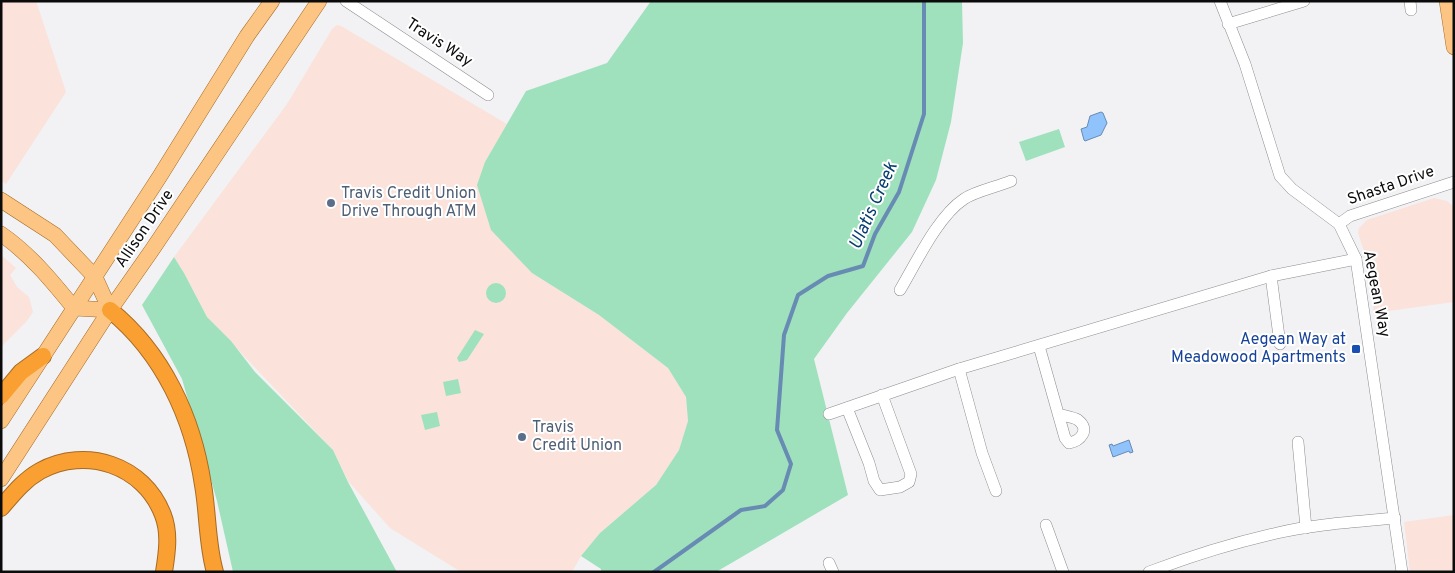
<svg xmlns="http://www.w3.org/2000/svg" width="1455" height="573" viewBox="0 0 1455 573" font-family="Overpass,sans-serif">
  <style>
    .commercial { fill: #fbe2da }
    .green { fill: #9fe1bd }
    .water { fill: #90c2fc; stroke: #688bb4 }
    .lines { fill: none; stroke-linecap: round; stroke-linejoin: round }
    .stream { stroke: #688bb4; stroke-width: 4 }
    .minor-casing { stroke: #8c8c8f; stroke-width: 12 }
    .major-casing { stroke: #a66b24; stroke-width: 16 }
    .highway-casing { stroke: #a66b24; stroke-width: 18 }
    .minor { stroke: #fff; stroke-width: 11 }
    .major { stroke: #fcc583; stroke-width: 15 }
    .highway { stroke: #fa9f31; stroke-width: 16 }
    .service-dot { fill: #5c6f8a; stroke: #fff; stroke-width: 2 }
    .transit-dot { fill: #1a4fb4; stroke: #fff; stroke-width: 2 }
    .labels { text-anchor: middle; dominant-baseline: central; stroke-width: 4; stroke-linejoin: round; paint-order: stroke }
    .street-label { font-size: 16px; fill: #0b0b0c; stroke: #fff }
    .service-label { font-size: 16px; fill: #4e5e75; stroke: #fff; text-anchor: start }
    .transit-label { font-size: 16px; fill: #164399; stroke: #fff; text-anchor: end }
    .water-label { font-size: 18px; font-style: italic; fill: #063c6f; stroke: #fff }
  </style>
  <rect width="100%" height="100%" fill="#f2f2f5"/>
  <!-- commercial -->
  <g class="commercial">
    <path d="M1,1h35l30,91 -60,92 -5,-3z"/>
    <path d="M337,25l4,1 166,98 -22,38 47,111 67,42 69,53 18,29 2,24 -9,29 -23,35 -56,48 -19,23 -9,16h-111l-71,-44 -42,-47 -15,-31 -126,-133 -23,-44 -10,-16 113,-153 45,-75z"/>
    <path d="M1434,198l13,3 7,6v95l-80,11 -7,-52 -9,-28 1,-5 8,-8z"/>
    <path d="M1,255l15,13 -6,7 7,12 12,10 4,15 -7,10 -25,25z"/>
    <path d="M1454,515v57h-44l-6,-50z"/>
  </g>
  <!-- green -->
  <g class="green">
    <path d="M651,1h311l1,42 -12,79 -15,58 -24,52 -65,81 -33,46 34,136 -132,77h-115v-3l-20,-13 19,-23 56,-48 23,-35 9,-29 -2,-24 -18,-29 -69,-53 -67,-42 -41,-43 -14,-45 8,-23 41,-71 81,-28z"/>
    <path d="M1059,129l6,18 -39,14 -7,-19z"/>
    <path d="M174,257l10,16 23,44 24,24 24,31 78,78 15,32 49,90h-164l-16,-71 -35,-122 -40,-74z"/>
    <circle cx="496" cy="293" r="10"/>
    <path d="M475,330l9,4 -17,26 -8,2 -2,-4z"/>
    <path d="M458,379l3,14 -15,3 -3,-14z"/>
    <path d="M437,412l3,14 -15,4 -4,-15z"/>
  </g>
  <!-- water -->
  <g class="water">
    <path d="M1101,112l2,1 4,10 -6,12 -16,6 -1,-1 -3,-11 6,-2 3,-11z"/>
    <path d="M1129,440l4,12 -3,1 -1,-2 -16,6 -4,-12 3,-1 1,2z"/>
  </g>
  <g class="lines">
    <!-- stream -->
    <path class="stream" d="M654,572l87,-62 24,-4 18,-16 8,-26 -14,-34 7,-95 14,-40 30,-19 35,-10 12,-32 24,-42 25,-78v-113"/>
    <defs>
      <g id="minor">
        <path d="M346,1l142,94"/>
        <path d="M1220,1l25,63 35,112 12,13 47,35 17,35 46,313"/>
        <path d="M1410,1l1,9"/>
        <path d="M1228,24l76,-23"/>
        <path d="M1339,224l11,-8 104,-34"/>
        <path d="M1271,276l9,68"/>
        <path d="M900,290c16,-27 38,-74 64,-91 12,-8 33,-12 47,-18"/>
        <path d="M1039,346l26,92 4,5c11,-2 22,-13 9,-23 -5,-3 -14,-4 -20,-6"/>
        <path d="M959,369l23,84 14,38"/>
        <path d="M847,408l22,55 5,18 6,9 20,-3 9,-5 2,-8 -29,-79"/>
        <path d="M829,414l130,-45 312,-93 85,-17"/>
        <path d="M1298,442l8,86"/>
        <path d="M1046,525l17,47"/>
        <path d="M829,563l4,9"/>
        <path d="M1149,572c42,-16 84,-29 128,-39 38,-9 79,-11 118,-15"/>
      </g>
      <g id="major">
        <path d="M1447,1l7,46"/>
        <path d="M1,200l54,35 40,42 15,33"/>
        <path d="M1,234c29,20 51,47 73,74l36,2"/>
        <path d="M1,421l159,-245 87,-140 25,-35"/>
        <path d="M1,479l109,-169 42,-60 167,-249"/>
      </g>
      <g id="highway">
        <path d="M110,310c53,43 83,108 93,175 5,28 4,60 12,87"/>
        <path d="M1,396l20,-24 22,-16"/>
        <path d="M1,508c12,-14 23,-28 39,-37 46,-25 104,-6 123,44 7,18 4,38 1,57"/>
      </g>
    </defs>
    <!-- minor casing -->
    <use href="#minor" class="minor-casing"/>
    <!-- major casing -->
    <use href="#major" class="major-casing"/>
    <!-- highway casing -->
    <use href="#highway" class="highway-casing"/>
    <!-- minor -->
    <use href="#minor" class="minor"/>
    <!-- major -->
    <use href="#major" class="major"/>
    <!-- highway -->
    <use href="#highway" class="highway"/>
  </g>
  <!-- markers -->
  <g class="service-dot">
    <circle cx="331" cy="203" r="5"/>
    <circle cx="522" cy="437" r="5"/>
  </g>
  <rect class="transit-dot" x="1351" y="344" width="10" height="10" rx="2.5"/>
  <g class="labels">
    <!-- street labels -->
    <g class="street-label">
      <text transform="translate(439 43) rotate(33)">Travis Way</text>
      <text transform="translate(1391 186) rotate(-19)">Shasta Drive</text>
      <text transform="translate(145 229) rotate(-56)">Allison Drive</text>
      <text transform="translate(1376 294) rotate(79)">Aegean Way</text>
    </g>
    <!-- service labels -->
    <g class="service-label">
      <text x="341" y="194">Travis Credit Union<tspan x="341" dy="18">Drive Through ATM</tspan></text>
      <text x="532" y="428">Travis<tspan x="532" dy="18">Credit Union</tspan></text>
    </g>
    <!-- transit labels -->
    <g class="transit-label">
      <text x="1346" y="340">Aegean Way at<tspan x="1346" dy="18">Meadowood Apartments</tspan></text>
    </g>
    <!-- water labels -->
    <g class="water-label">
      <text transform="translate(874 206) rotate(-66)">Ulatis Creek</text>
    </g>
  </g>
  <!-- border -->
  <rect width="1455" height="573" fill="none" stroke="#0b0b0c" stroke-width="5"/>
</svg>
